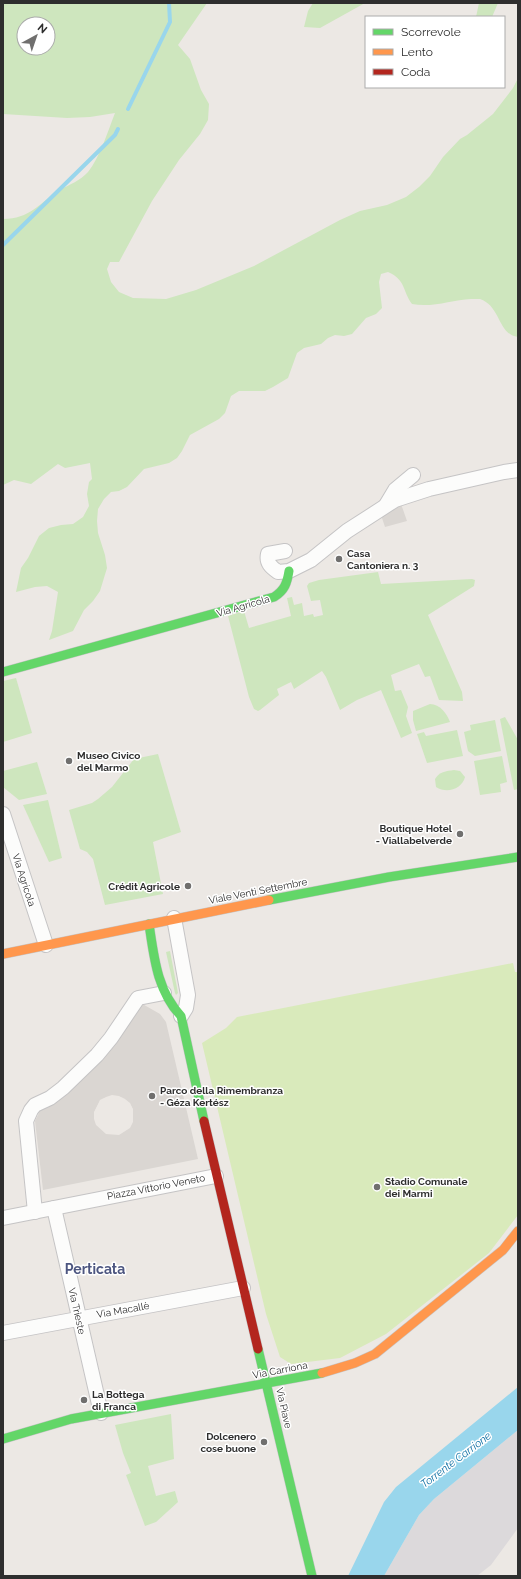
<svg xmlns="http://www.w3.org/2000/svg" width="521" height="1579" viewBox="0 0 521 1579" font-family="Raleway,sans-serif">
  <style>
    .industrial { fill: #dcd9db }
    .green { fill: #cee6be; fill-rule: evenodd }
    .pitch { fill: #d9eabb }
    .plaza { fill: #dad6d2; fill-rule: evenodd }
    .water { fill: #99d6ec }
    .lines { fill: none; stroke-linecap: round; stroke-linejoin: round }
    .stream { stroke: #99d6ec; stroke-width: 4 }
    .street-casing { stroke: #c5c4c5; stroke-width: 16 }
    .fast-casing { stroke: #c5c4c5; stroke-width: 10 }
    .slow-casing { stroke: #c5c4c5; stroke-width: 10 }
    .jam-casing { stroke: #c5c4c5; stroke-width: 10 }
    .street { stroke: #fcfcfb; stroke-width: 14 }
    .fast { stroke: #63d668; stroke-width: 9 }
    .slow { stroke: #ff974d; stroke-width: 9 }
    .jam { stroke: #b3261e; stroke-width: 9 }
    .poi-dot { fill: #706f6e; stroke: #fff; stroke-width: 1.5 }
    .labels { text-anchor: middle; dominant-baseline: central; stroke-width: 3; stroke-linejoin: round; paint-order: stroke }
    .poi-label { font-size: 10px; font-weight: bold; fill: #2e2e2e; stroke: #fff; text-anchor: start }
    .street-label { font-size: 10px; fill: #2e2e2e; stroke: #fff }
    .water-label { font-size: 11px; font-style: italic; fill: #0d6fa3; stroke: #fff }
    .district-label { font-size: 14px; font-weight: bold; fill: #4d5680; stroke: #fff }
  </style>
  <rect width="100%" height="100%" fill="#ece8e4"/>
  <!-- industrial -->
  <path class="industrial" d="M518,1430v98l-27,37 -14,11h-93l35,-61 15,-16z"/>
  <!-- green -->
  <g class="green">
    <path d="M3,3h204l-29,42 12,14 11,31 8,14 -1,16 -8,14 -21,26 -27,41 -33,61h-9l-3,7 4,13 8,10 14,6 33,1 30,-9 58,-24 86,-46 20,-9 27,-6 19,-8 13,-10 11,-11 13,-19 17,-18 7,-4 26,-21 20,-26 5,-10v259c-20,-2 -17,-31 -38,-38 -2,0 -6,0 -9,0 -19,1 -39,9 -59,5 -10,-14 -6,-24 -24,-32l-7,2 -2,8 3,26 -6,6 -10,4 -14,16 -8,2 -9,-1 -7,3 -7,6 -17,4 -7,5 -9,25 -15,9 -8,4h-26l-8,5 -6,17 -6,6 -29,16 -8,16 -5,7 -8,5 -25,6 -17,18 -8,4 -8,1 -7,7 -6,10 -1,12 1,12 7,22 2,13 -7,23 -7,10 -9,9 -11,21 -24,9 3,-9 6,-39 -11,-6 -12,1 -19,5 5,-24 7,-10 11,-22 10,-8 12,-3 12,-1 10,-7 6,-11 -2,-12 2,-12 3,-3 -2,-16 -25,5 -7,-4 -27,20 -17,-4 -11,5v-266c27,0 36,-16 57,-29 10,-6 20,-9 28,-18 12,-15 20,-41 27,-59l-25,4 -23,1 -64,-4zM24,24h24v24h-24z"/>
    <path d="M313,3h52l-45,25 -16,-1 4,-16z"/>
    <path d="M479,3h19l-6,14h-16z"/>
    <path d="M378,572l3,12 91,-5 3,1 -1,6 -46,29 34,77 1,9 -24,-1 -9,-24 -5,1 -6,-13 -28,11 4,16 6,-1 7,17 -2,9 6,17 -11,5 -20,-48 -24,10 -17,10 -14,-33 -4,-6 -28,18 -3,-7 -14,7 2,6 -19,15 -2,1 -4,-2 -5,-12 -21,-81 16,-5 5,17 42,-12 -4,-18 5,-1 2,8 8,-2 2,13 9,-2 1,3 9,-2 -3,-15 -9,1 -4,-15 2,-3 10,-3z"/>
    <path d="M16,678l16,55 -29,9v-61z"/>
    <path d="M430,704c10,0 17,10 20,18l-34,9 -3,-11v-9z"/>
    <path d="M505,717l13,23v49l-4,1 -14,-71z"/>
    <path d="M495,720l6,31 -26,5 -7,-5 -4,-19 7,-2 -1,-5z"/>
    <path d="M457,730l6,26 -36,7 -10,-29 7,-2 2,4z"/>
    <path d="M158,754l23,78 -28,10 10,52 -58,11 -12,-46 -6,-7 -7,-3 -11,-39 23,-7 6,-4 14,-12 22,-28z"/>
    <path d="M502,756l5,26 -7,2 1,8 -21,3 -6,-34z"/>
    <path d="M37,762l10,32 -28,6 -16,-13v-16z"/>
    <path d="M454,770l6,1 5,6c-3,12 -18,17 -29,10l-1,-8c4,-7 11,-8 19,-9z"/>
    <path d="M48,800l14,58 -13,4 -26,-57z"/>
    <path d="M170,951l8,42 -2,2 -1,-2 -9,-41z"/>
    <path d="M171,1414l3,45 -26,7 8,30 19,-5 3,11 -22,20 -11,4 -19,-51 5,-2 -8,-20 -8,-28z"/>
  </g>
  <!-- pitch -->
  <path class="pitch" d="M513,963l2,9h3v243l-29,38 -103,81 -46,24 -49,6 -11,-7 -14,-43 -64,-271 24,-15 11,-11z"/>
  <!-- plaza -->
  <g class="plaza">
    <path d="M400,501l7,20 -22,6 -5,-15z"/>
    <path d="M139,1002l21,12 6,8 32,137 -155,31 -8,-69 7,-14zM112,1095l7,1 6,3 5,4 3,6v13l-3,6 -11,7 -13,-1 -10,-9 -2,-6v-7l6,-12 6,-3z"/>
  </g>
  <!-- water -->
  <path class="water" d="M518,1387v43l-84,69 -15,16 -35,61h-36l36,-74 12,-15z"/>
  <g class="lines">
    <!-- stream -->
    <g class="stream">
      <path d="M128,109l42,-87 -1,-19"/>
      <path d="M3,245l112,-110 3,-6"/>
    </g>
    <defs>
      <g id="street">
        <path d="M386,505l9,-15 18,-15"/>
        <path d="M285,551l-17,3c-2,9 3,13 10,18l11,-1 22,-11 36,-29 48,-31 34,-11 75,-17 14,-2"/>
        <path d="M3,814l43,131"/>
        <path d="M174,918l14,77 -2,13 -5,8"/>
        <path d="M54,1208l47,205"/>
        <path d="M35,1212l-9,-91 5,-11 4,-5 15,-7 13,-10 34,-33 14,-17 27,-40 26,-5"/>
        <path d="M3,1218l213,-42"/>
        <path d="M3,1333l240,-45"/>
      </g>
      <g id="fast">
        <path d="M3,672l271,-75c11,-7 13,-14 15,-26"/>
        <path d="M269,900l120,-23 129,-20"/>
        <path d="M149,924c5,33 8,67 32,92l23,105"/>
        <path d="M258,1349l54,227"/>
        <path d="M3,1439l68,-20 251,-46"/>
      </g>
      <g id="slow">
        <path d="M3,954l266,-54"/>
        <path d="M322,1373l33,-10 20,-9 128,-104 15,-19"/>
      </g>
      <path id="jam" d="M204,1121l54,228"/>
    </defs>
    <!-- street casing -->
    <use href="#street" class="street-casing"/>
    <!-- fast casing -->
    <use href="#fast" class="fast-casing"/>
    <!-- slow casing -->
    <use href="#slow" class="slow-casing"/>
    <!-- jam casing -->
    <use href="#jam" class="jam-casing"/>
    <!-- street -->
    <use href="#street" class="street"/>
    <!-- fast -->
    <use href="#fast" class="fast"/>
    <!-- slow -->
    <use href="#slow" class="slow"/>
    <!-- jam -->
    <use href="#jam" class="jam"/>
  </g>
  <!-- markers -->
  <g class="poi-dot">
    <circle cx="339" cy="559" r="4"/>
    <circle cx="69" cy="761" r="4"/>
    <circle cx="460" cy="834" r="4"/>
    <circle cx="188" cy="886" r="4"/>
    <circle cx="152" cy="1096" r="4"/>
    <circle cx="377" cy="1187" r="4"/>
    <circle cx="84" cy="1400" r="4"/>
    <circle cx="264" cy="1442" r="4"/>
  </g>
  <g class="labels">
    <!-- poi labels -->
    <g class="poi-label">
      <text x="347" y="553">Casa<tspan x="347" dy="12">Cantoniera n. 3</tspan></text>
      <text x="77" y="755">Museo Civico<tspan x="77" dy="12">del Marmo</tspan></text>
      <text x="452" y="828" text-anchor="end">Boutique Hotel<tspan x="452" dy="12">- Viallabelverde</tspan></text>
      <text x="180" y="886" text-anchor="end">Crédit Agricole</text>
      <text x="160" y="1090">Parco della Rimembranza<tspan x="160" dy="12">- Géza Kertész</tspan></text>
      <text x="385" y="1181">Stadio Comunale<tspan x="385" dy="12">dei Marmi</tspan></text>
      <text x="92" y="1394">La Bottega<tspan x="92" dy="12">di Franca</tspan></text>
      <text x="256" y="1436" text-anchor="end">Dolcenero<tspan x="256" dy="12">cose buone</tspan></text>
    </g>
    <!-- street labels -->
    <g class="street-label">
      <text transform="translate(243 606) rotate(-16)">Via Agricola</text>
      <text transform="translate(24 880) rotate(72)">Via Agricola</text>
      <text transform="translate(258 891) rotate(-11)">Viale Venti Settembre</text>
      <text transform="translate(156 1187) rotate(-11)">Piazza Vittorio Veneto</text>
      <text transform="translate(123 1310) rotate(-10)">Via Macallè</text>
      <text transform="translate(77 1311) rotate(77)">Via Trieste</text>
      <text transform="translate(280 1370) rotate(-11)">Via Carriona</text>
      <text transform="translate(284 1408) rotate(77)">Via Piave</text>
    </g>
    <!-- water labels -->
    <g class="water-label">
      <text transform="translate(456 1460) rotate(-37)">Torrente Carrione</text>
    </g>
    <!-- district labels -->
    <g class="district-label">
      <text x="95" y="1269">Perticata</text>
    </g>
  </g>
  <!-- border -->
  <rect width="521" height="1579" fill="none" stroke="#2e2e2e" stroke-width="8"/>
  <!-- legend -->
  <rect x="365" y="16" width="140" height="72" fill="#ffffff" stroke="#ababab"/>
  <rect x="373" y="29" width="20" height="6" fill="#63d668" stroke="#ababab"/>
  <text x="401" y="36" font-size="12" fill="#2e2e2e">Scorrevole</text>
  <rect x="373" y="49" width="20" height="6" fill="#ff974d" stroke="#ababab"/>
  <text x="401" y="56" font-size="12" fill="#2e2e2e">Lento</text>
  <rect x="373" y="69" width="20" height="6" fill="#b3261e" stroke="#ababab"/>
  <text x="401" y="76" font-size="12" fill="#2e2e2e">Coda</text>
  <!-- north arrow -->
  <g transform="translate(36 36) rotate(40)"><circle r="19" fill="#ffffff" stroke="#ababab"/>
  <path d="M0-3L7 15L0 10L-7 15Z" fill="#706f6e"/>
  <text y="-6" font-size="11" font-weight="bold" text-anchor="middle" fill="#2e2e2e">N</text>
  </g>
</svg>
